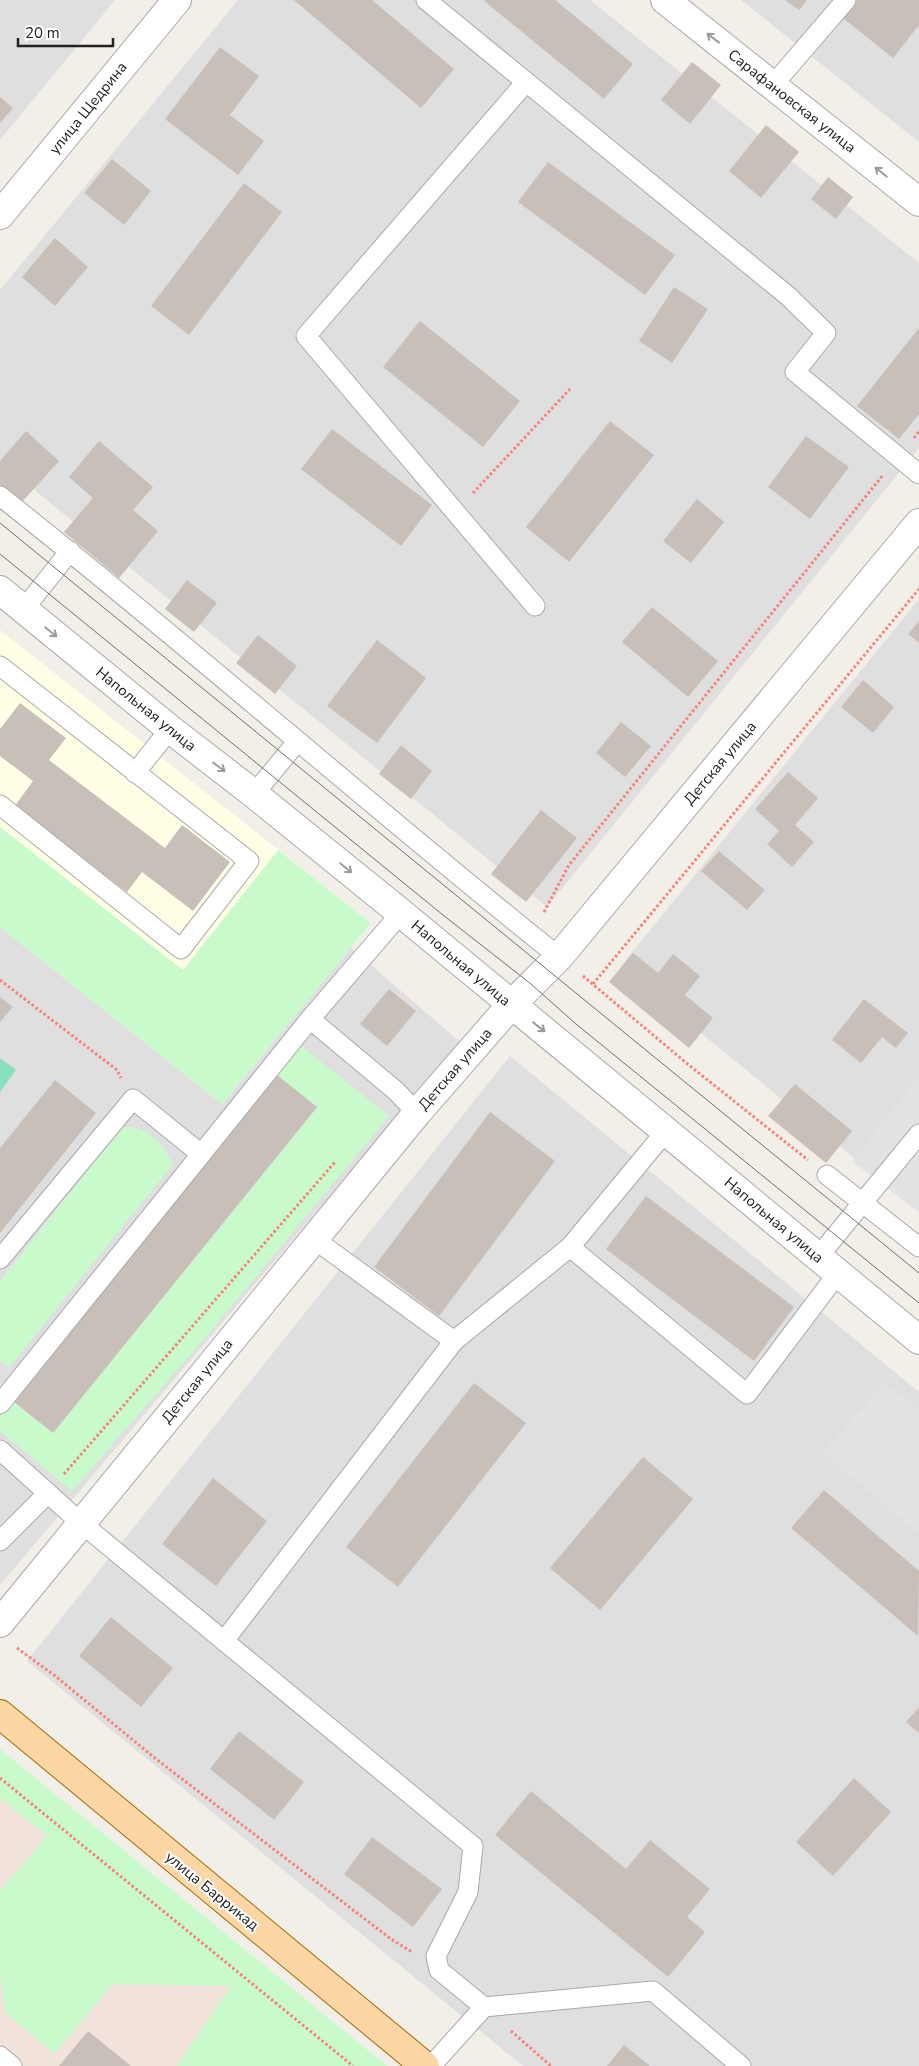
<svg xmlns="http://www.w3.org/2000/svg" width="919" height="2066" viewBox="0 0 919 2066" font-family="'Nunito Sans',sans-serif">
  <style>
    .residential { fill: #e0dfdf }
    .education { fill: #ffffe5 }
    .military { fill: #f3e3dd }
    .park { fill: #c8facc }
    .pitch { fill: #88e0be }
    .parking { fill: #e2e2e2 }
    .building { fill: #c7bfb8 }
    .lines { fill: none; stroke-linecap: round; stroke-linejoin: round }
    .service-casing { stroke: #a9a9a9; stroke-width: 21 }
    .minor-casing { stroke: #a9a9a9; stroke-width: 30 }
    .tertiary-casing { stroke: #a9a9a9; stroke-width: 30 }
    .primary-casing { stroke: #a06b00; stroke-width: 30 }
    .path { stroke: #fa8072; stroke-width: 3; stroke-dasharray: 2.5 2.5; stroke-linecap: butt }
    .service { stroke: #fff; stroke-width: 19 }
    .minor { stroke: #fff; stroke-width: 28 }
    .tertiary { stroke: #fff; stroke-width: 28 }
    .primary { stroke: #fcd6a4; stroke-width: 28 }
    .tram { stroke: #707070; stroke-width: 1 }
    .oneway { stroke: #9c9c9c }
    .labels { text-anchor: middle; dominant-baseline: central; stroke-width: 4; stroke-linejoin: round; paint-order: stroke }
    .street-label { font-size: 15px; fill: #222; stroke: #fff }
  </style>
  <rect width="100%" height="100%" fill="#f2efe9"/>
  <!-- residential -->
  <g class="residential">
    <path d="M0,0h115l-115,140z"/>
    <path d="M238,0h352l329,263v185l-372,459 -547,-445v-172z"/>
    <path d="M741,0h178v142z"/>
    <path d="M919,599v612l-299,-244z"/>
    <path d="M0,644l460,398 -460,543z"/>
    <path d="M510,1056l409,336v674h-396l-496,-405z"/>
  </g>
  <!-- education -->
  <path class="education" d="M0,630l371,293 -149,181 -222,-177z"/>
  <!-- military -->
  <path class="military" d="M0,1798l232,188 -55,80h-177z"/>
  <!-- park -->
  <g class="park">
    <path d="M0,827l183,143 95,-120 93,73 -149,181 -222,-177z"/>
    <path d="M300,1045l89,71 -179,216 -138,159 -72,-60v-15l13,-15 40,32 264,-325 -40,-33z"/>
    <path d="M122,1127c27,-1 39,15 51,37l-164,204 -9,-8v-79z"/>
    <path d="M0,1749l387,317h-210l54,-80 -118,-2 -59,70 -49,-42 -5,-41v-80l47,-55 -47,-38z"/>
  </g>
  <!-- pitch -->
  <path class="pitch" d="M0,1058l16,12 -16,22z"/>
  <!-- parking -->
  <g class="parking">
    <path d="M919,1076v136l-67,-51z"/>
    <path d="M885,1383l34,27v124l-97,-82z"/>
  </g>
  <!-- building -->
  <g class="building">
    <path d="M294,0h78l82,69 -33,39z"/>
    <path d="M485,0h70l78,64 -29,35 -120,-98z"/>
    <path d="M785,0h22l-8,10z"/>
    <path d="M857,0h62v25l-26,33 -50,-40z"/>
    <path d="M220,47l39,29 -29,39 34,26 -26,34 -73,-56z"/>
    <path d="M692,62l29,23 -31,39 -29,-24z"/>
    <path d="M0,97l13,11 -13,15z"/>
    <path d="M766,125l33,27 -38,46 -32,-27z"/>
    <path d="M112,159l39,32 -27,34 -40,-32z"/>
    <path d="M548,162l127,93 -30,40 -127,-93z"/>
    <path d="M828,177l25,20 -17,22 -25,-20z"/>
    <path d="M244,183l38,29 -93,123 -38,-29z"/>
    <path d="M55,238l33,29 -33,39 -33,-29z"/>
    <path d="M674,287l34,22 -36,54 -33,-22z"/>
    <path d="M420,321l100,80 -37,46 -100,-80z"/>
    <path d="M919,328v86l-20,25 -42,-33z"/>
    <path d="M610,421l44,34 -85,107 -43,-35z"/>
    <path d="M332,429l100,76 -31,41 -100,-77z"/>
    <path d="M26,431l33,30 -38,42 -21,-18v-24z"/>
    <path d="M806,436l43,31 -39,52 -42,-32z"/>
    <path d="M99,441l54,46 -20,23 25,21 -39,47 -55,-46 29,-34 -24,-21z"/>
    <path d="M697,499l27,23 -33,41 -28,-22z"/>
    <path d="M187,580l30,23 -23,29 -29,-23z"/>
    <path d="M652,607l66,54 -30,36 -66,-55z"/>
    <path d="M919,621v22l-11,-9z"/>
    <path d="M258,635l39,31 -22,28 -39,-31z"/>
    <path d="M377,640l49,38 -49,65 -50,-37z"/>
    <path d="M863,680l31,27 -21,26 -32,-26z"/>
    <path d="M20,703l46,35 -17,22 116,88 17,-23 48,37 -37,49 -51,-39 -15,20 -113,-85 19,-26 -33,-25v-27z"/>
    <path d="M621,722l30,24 -26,31 -29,-24z"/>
    <path d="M401,745l31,26 -21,28 -32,-25z"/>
    <path d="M788,772l30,26 -23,27 19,17 -22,25 -25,-23 12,-13 -24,-22z"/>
    <path d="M541,810l36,28 -51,64 -35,-28z"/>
    <path d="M719,851l46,39 -18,20 -46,-39z"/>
    <path d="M633,953l25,20 15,-19 27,22 -15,19 28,23 -24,30 -80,-66z"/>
    <path d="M389,989l27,22 -29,35 -27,-22z"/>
    <path d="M0,997l13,10 -13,15z"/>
    <path d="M864,999l44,34 -12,15 -14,-11 -21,26 -29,-23z"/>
    <path d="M277,1075l40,32 -264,326 -40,-32z"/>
    <path d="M55,1080l41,33 -96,120v-85z"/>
    <path d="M795,1084l57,47 -26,32 -58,-47z"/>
    <path d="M490,1112l65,49 -116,155 -65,-49z"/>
    <path d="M646,1196l148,111 -40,54 -148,-112z"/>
    <path d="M474,1383l52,40 -128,164 -52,-40z"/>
    <path d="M643,1457l50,42 -93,111 -50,-42z"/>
    <path d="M213,1478l54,43 -51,65 -54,-42z"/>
    <path d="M824,1490l95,81 -1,65 -127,-108z"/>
    <path d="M111,1617l62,51 -32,39 -62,-51z"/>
    <path d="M919,1707v26l-13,-11z"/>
    <path d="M239,1731l65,51 -30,38 -64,-51z"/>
    <path d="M854,1778l37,34 -58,64 -37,-34z"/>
    <path d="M531,1791l95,78 24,-29 60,49 -23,28 18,15 -37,45 -173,-142z"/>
    <path d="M372,1837l70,52 -29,38 -69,-53z"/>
    <path d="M88,2031l43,35h-72z"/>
    <path d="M624,2045l26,21h-43z"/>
  </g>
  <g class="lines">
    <defs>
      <g id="service">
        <path d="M426,0l362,296 38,37 -31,39 124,102"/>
        <path d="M526,82l-220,254 229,270"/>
        <path d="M773,85l73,-85"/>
        <path d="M0,496c190,150 370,310 559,461"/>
        <path d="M24,609l46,-58"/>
        <path d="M0,666l249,195 -68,88 -181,-144"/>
        <path d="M135,773l35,-44"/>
        <path d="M254,794l43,-52"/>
        <path d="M310,1019l86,72 21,22"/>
        <path d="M827,1175l92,72"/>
        <path d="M314,1239l140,102 116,-94 177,147 91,-121"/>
        <path d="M570,1247l96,-116"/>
        <path d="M818,1257l101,-123"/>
        <path d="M0,1259l133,-160 68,55"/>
        <path d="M0,1404l310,-385 91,-106"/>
        <path d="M0,1450l81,73 392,323 -5,46 -32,64 3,14 45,37"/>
        <path d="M0,1541l47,-47"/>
        <path d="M224,1641l230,-300"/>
        <path d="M0,2056l12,10"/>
        <path d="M431,2066l53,-59 169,-16 88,75"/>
      </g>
      <g id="minor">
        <path d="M665,0l254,202"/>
        <path d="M0,215l177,-215"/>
      </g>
      <g id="tertiary">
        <path d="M0,590l170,139 84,65 147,119 518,427"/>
        <path d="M0,1623l417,-510 94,-108 48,-48 360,-434"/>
      </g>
      <path id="primary" d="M0,1714l425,352"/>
    </defs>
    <!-- service casing -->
    <use href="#service" class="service-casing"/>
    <!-- minor casing -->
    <use href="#minor" class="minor-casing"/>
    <!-- tertiary casing -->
    <use href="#tertiary" class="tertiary-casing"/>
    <!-- primary casing -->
    <use href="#primary" class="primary-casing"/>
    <!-- path -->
    <g class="path">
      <path d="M914,438l5,-7"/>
      <path d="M473,493l97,-104"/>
      <path d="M544,912l25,-47 314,-390"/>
      <path d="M583,976l107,90 118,94"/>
      <path d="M0,980l117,90 4,8"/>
      <path d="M593,984l326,-395"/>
      <path d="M64,1474l271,-312"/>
      <path d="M17,1648l37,27 102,84 235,180 21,13"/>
      <path d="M0,1778l353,288"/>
      <path d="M511,2031l40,35"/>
    </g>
    <!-- service -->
    <use href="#service" class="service"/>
    <!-- minor -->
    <use href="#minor" class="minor"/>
    <!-- tertiary -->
    <use href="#tertiary" class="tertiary"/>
    <!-- primary -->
    <use href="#primary" class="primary"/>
    <!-- tram -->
    <g class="tram">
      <path d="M0,523l919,750"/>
      <path d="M0,554l443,361 88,69 45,40 343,279"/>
    </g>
  </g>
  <!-- one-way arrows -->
  <defs><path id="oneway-shaft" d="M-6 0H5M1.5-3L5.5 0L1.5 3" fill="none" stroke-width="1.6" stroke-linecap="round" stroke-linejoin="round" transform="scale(1.25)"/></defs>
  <g class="oneway">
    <use href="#oneway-shaft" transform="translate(713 38) rotate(-142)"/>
    <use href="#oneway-shaft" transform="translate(881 172) rotate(-141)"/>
    <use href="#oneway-shaft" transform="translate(51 632) rotate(39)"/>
    <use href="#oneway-shaft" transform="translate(219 767) rotate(37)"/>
    <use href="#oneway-shaft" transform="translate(346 868) rotate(39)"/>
    <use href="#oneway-shaft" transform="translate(539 1027) rotate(38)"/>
  </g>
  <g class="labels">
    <!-- street labels -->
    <g class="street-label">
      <text transform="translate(792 101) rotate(38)">Сарафановская улица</text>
      <text transform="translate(88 108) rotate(-51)">улица Щедрина</text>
      <text transform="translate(146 709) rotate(39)">Напольная улица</text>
      <text transform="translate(720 763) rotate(-50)">Детская улица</text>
      <text transform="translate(461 963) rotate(40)">Напольная улица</text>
      <text transform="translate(455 1069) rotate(-49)">Детская улица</text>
      <text transform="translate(774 1220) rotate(40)">Напольная улица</text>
      <text transform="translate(197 1381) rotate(-51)">Детская улица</text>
      <text transform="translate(212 1891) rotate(39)">улица Баррикад</text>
    </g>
  </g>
  <!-- scale -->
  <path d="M18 38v8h95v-8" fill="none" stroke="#222222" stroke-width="2.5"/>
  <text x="25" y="38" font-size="15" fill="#222222" stroke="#ffffff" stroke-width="4" paint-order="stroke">20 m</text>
</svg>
